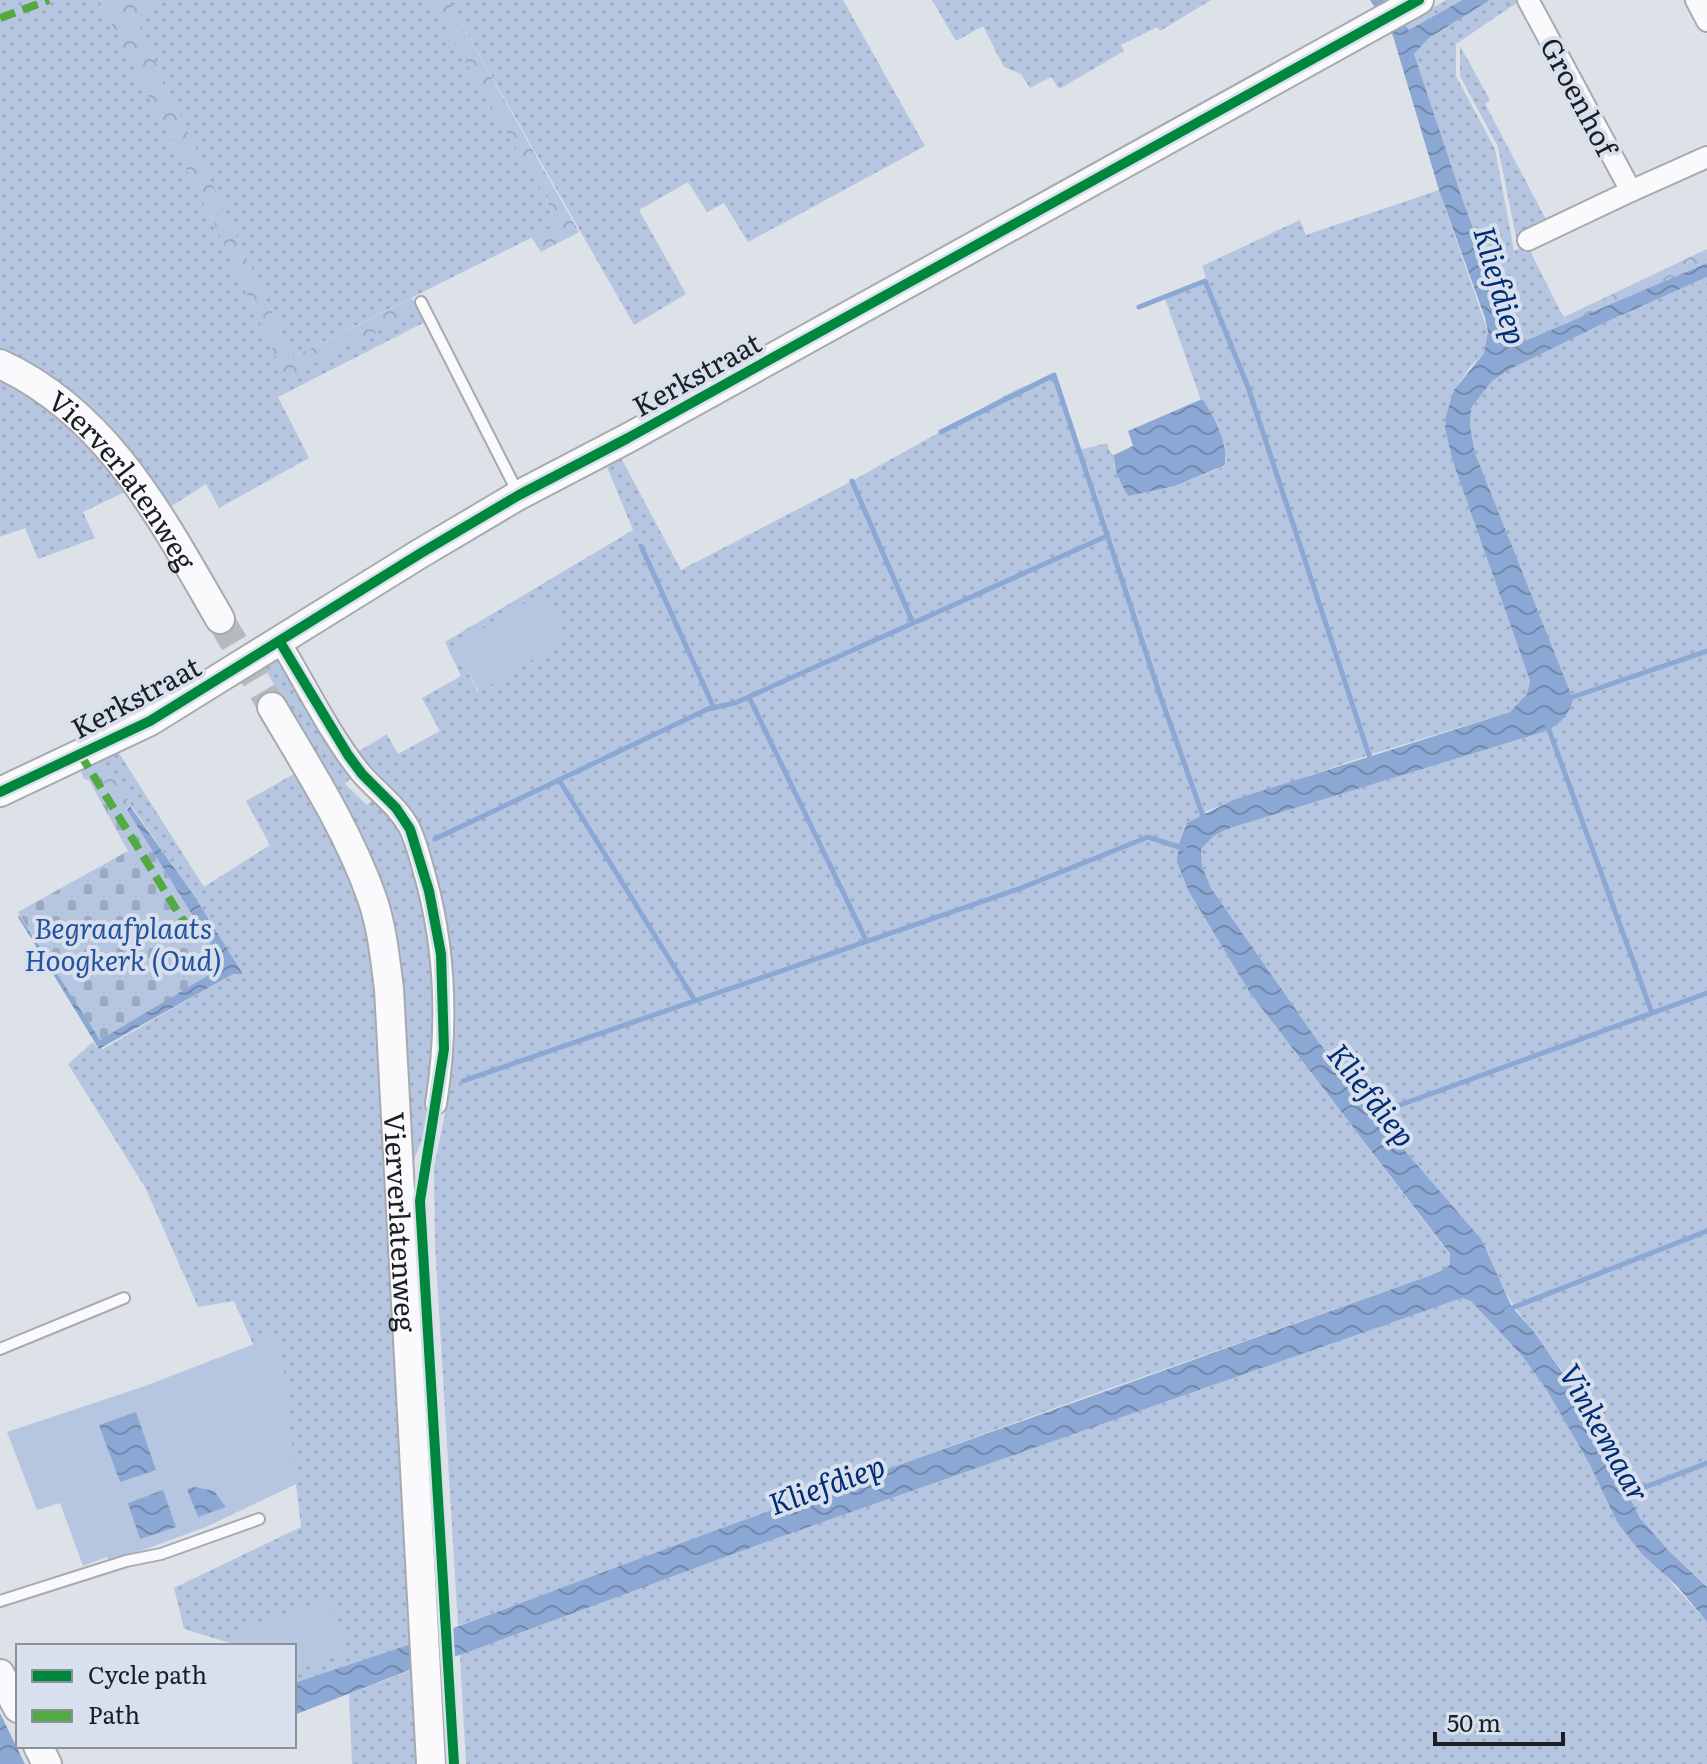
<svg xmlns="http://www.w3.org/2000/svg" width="1707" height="1764" viewBox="0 0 1707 1764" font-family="Literata,serif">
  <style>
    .grass { fill: url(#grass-dots); fill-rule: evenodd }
    .forest { fill: url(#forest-crowns) }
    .cemetery { fill: url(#cemetery-stones) }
    .pitch { fill: #b6c6e1 }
    .water { fill: url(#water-waves) }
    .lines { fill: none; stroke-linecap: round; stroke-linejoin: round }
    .stream { stroke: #8ba8d4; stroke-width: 5 }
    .secondary-tunnel { stroke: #b6bac0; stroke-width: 28; stroke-dasharray: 28 14; stroke-linecap: butt }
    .lane-casing { stroke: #a7aaaf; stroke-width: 14 }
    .street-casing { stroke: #a7aaaf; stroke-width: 24 }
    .secondary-casing { stroke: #a7aaaf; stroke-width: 32 }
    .lane { stroke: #fafafc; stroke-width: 10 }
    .street { stroke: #fafafc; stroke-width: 20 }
    .secondary { stroke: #fafafc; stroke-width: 28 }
    .quiet { stroke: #52aa43; stroke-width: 8; stroke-dasharray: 16 8; stroke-linecap: butt }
    .cycleway-casing { stroke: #d8e0ed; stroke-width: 15 }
    .cycleway { stroke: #00873e; stroke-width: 10 }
    .labels { text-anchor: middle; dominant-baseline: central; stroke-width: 8; stroke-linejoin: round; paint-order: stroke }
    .street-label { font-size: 28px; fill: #1b1e22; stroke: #d8e0ed }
    .park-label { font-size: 28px; font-style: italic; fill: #23529e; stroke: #d8e0ed }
    .water-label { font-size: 30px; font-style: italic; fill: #002d75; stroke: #d8e0ed }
  </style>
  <defs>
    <pattern id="grass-dots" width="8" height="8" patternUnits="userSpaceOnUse" patternTransform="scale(2)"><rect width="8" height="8" fill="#b6c6e1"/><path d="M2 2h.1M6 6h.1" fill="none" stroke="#9caac1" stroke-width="1.8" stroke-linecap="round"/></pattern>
    <pattern id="forest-crowns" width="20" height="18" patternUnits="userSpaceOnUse" patternTransform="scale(2)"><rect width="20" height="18" fill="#b6c6e1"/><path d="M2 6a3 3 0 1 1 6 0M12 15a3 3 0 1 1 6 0" fill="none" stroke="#9caac1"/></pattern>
    <pattern id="cemetery-stones" width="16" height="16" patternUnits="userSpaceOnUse" patternTransform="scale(2)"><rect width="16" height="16" fill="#b6c6e1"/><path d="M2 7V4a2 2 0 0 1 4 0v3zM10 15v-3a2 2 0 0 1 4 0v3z" fill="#9caac1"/></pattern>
    <pattern id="water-waves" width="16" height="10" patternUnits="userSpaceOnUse" patternTransform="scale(2)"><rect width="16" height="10" fill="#8ba8d4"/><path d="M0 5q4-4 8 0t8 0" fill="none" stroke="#7188ac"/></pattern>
  </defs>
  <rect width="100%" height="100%" fill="#dde1e8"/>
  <!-- grass -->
  <g class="grass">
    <path d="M0,0h99l109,211 78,166 133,-66 6,11 -147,75 31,61 -90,50 -13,-24 -39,25 -36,-54 -45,-50 -75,-52 -11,-4z"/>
    <path d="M170,0h259l114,193 4,-1 3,4 -5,3 12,26 -264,132 -159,-341z"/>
    <path d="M448,0h395l82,146 -177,96 -24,-39 -17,9 -19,-30 -49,28 47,84 -52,31z"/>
    <path d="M932,0h279l-51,31 -3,-4 -36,18 3,6 -65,38 -8,-12 -21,11 -9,-14 -17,-7 -21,-41 -27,15z"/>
    <path d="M1446,0h16l-53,30 -4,-6 2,-2z"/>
    <path d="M1490,0h31l-65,44v32l39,73 19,102 13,-6 40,79 -51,22 -54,-148 -48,-144 15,-16z"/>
    <path d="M1460,46l30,54 -5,4 63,119 -32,14 -18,-90 -38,-71z"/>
    <path d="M1439,190l49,142 -4,21 -13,13 -17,24 -9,38 7,31 78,222 -3,13 -17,18 -141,43 -163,56 -17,81 61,101 200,262v10l-13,8 -349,123 -630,230 -23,-382 -1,-77 16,-77 -4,-6 -16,-215 -72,-117 29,-18 11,20 42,-23 -18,-33 39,-22 -16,-34 188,-112 -28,-68 14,-8 62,116 171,-89 163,-91 39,-15 25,75 28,-7 3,9 4,3v11l14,30 47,-10 50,-20 2,-7 -16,-46 -10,-13 -36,-101 42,-19 -5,-14 98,-46 6,15zM543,593l-64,99h-1l-24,-46z"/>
    <path d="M1707,277v1310c-22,-23 -50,-43 -68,-71 -26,-40 -42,-88 -67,-130 -22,-37 -54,-67 -72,-105l-185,-244 -104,-149 -9,-22 -1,-17 13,-13 13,-7 313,-96 33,-34 -98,-246 -5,-27 1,-18 21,-27 18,-13 94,-45z"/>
    <path d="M0,376l73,50 54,65 -44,21 12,26 -57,21 -13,-31 -25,9z"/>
    <path d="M281,656l73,118 -9,10 22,21 10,-9 19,21 26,74 16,111 -11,125 -19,48 -46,-332 2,-2 -100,-174z"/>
    <path d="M117,750l87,137 66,-42 -24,-44 48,-27 59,106 22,78 36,686 -117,39v-13l53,-18 -117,-20 3,12 -49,-15 -10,-41 127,-61 -5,-43 -59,28 16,-168 -19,-43 -36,6 -52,-118 -78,-125 25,-22 4,5 6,2 131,-76 9,1 -50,-80 -61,-87 -23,-42 -12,8 -6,-10z"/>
    <path d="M1462,1298l9,2 52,57 23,32 43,74 28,59 90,100v142h-1241l-6,-109 306,-113z"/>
    <path d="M412,1670l7,94h-67l-3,-70z"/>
  </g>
  <!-- forest -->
  <g class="forest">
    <path d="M99,0h71l-36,16 159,341 119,-59 7,13 -133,67 -78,-167z"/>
    <path d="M429,0h19l131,232 -38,20 -10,-15 26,-12 -12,-27 4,-2 -2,-4 -4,2z"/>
    <path d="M1707,249v14l-140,61 -3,-7z"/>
    <path d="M109,765l23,42h-4l-1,3 -6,-2 -24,-35z"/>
  </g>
  <!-- cemetery -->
  <path class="cemetery" d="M91,763l30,44 6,3 97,156 -121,74 -6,-1 -79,-127 110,-61 -39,-71 -5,-1 -4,-11z"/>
  <!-- pitch -->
  <g class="pitch">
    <path d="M543,593l25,45 -89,54 -26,-46z"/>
    <path d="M280,1334l16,150 -90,43 -96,35 -3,-5 -24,9 -23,-63 -23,7 -30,-78 138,-46z"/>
    <path d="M329,1599l18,53 -53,18v-24h-60l-5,-14z"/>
  </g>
  <!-- water -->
  <g class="water">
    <path d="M1370,0h19l20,30 53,-30h28l-61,38 -15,16 48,144 54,147 191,-82v14l-103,46 -94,46 -18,12 -21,27 -1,18 5,27 98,246c-4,18 -16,28 -33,34l-313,96 -13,7 -13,13 1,17 9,22 104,149 59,78 107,124 31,68 22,25 38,54 68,132 28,32 39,37v35l-29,-35 -36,-33 -25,-32 -28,-59 -43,-74 -23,-32 -52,-56 -9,-3 -696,244 -306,113 -27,6 -139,54v-32l117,-39 311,-116 715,-255 13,-8v-11l-200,-261 -61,-101 -12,-30 2,-18 8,-21 46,-23 277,-88 17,-18 3,-13 -78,-222 -7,-31 1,-12 8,-26 30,-37 4,-21 -3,-14 -46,-128 -46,-154z"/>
    <path d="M1202,399c12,16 27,47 23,66l-50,21 -47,10c-8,-15 -14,-24 -14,-41l19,-9 -5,-15z"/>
    <path d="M130,806l63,88 50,80h-10l-134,75 -81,-132 1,-2 81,125 124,-74 -97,-156z"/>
    <path d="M136,1412l20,58 -36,12 -21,-57z"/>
    <path d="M194,1487l20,4 12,16 -28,10 -11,-28z"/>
    <path d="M163,1490l13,37 -36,12 -12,-36z"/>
    <path d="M0,1713l25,51h-25z"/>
  </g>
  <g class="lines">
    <!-- stream -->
    <g class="stream">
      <path d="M1139,307l66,-26 43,106 123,374"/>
      <path d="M941,432l113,-57 107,323 43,121"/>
      <path d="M852,481l61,142"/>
      <path d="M641,546l73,162"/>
      <path d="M749,697l117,243"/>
      <path d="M1567,699l140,-48"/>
      <path d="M1547,724l105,289"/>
      <path d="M559,780l135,219"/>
      <path d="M435,839l273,-130 27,-6 372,-167"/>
      <path d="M463,1081l558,-193 127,-51 37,12"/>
      <path d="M1370,1116l337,-123"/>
      <path d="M1507,1310l200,-79"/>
      <path d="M1622,1496l85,-33"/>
    </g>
    <!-- secondary-tunnel -->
    <path class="secondary-tunnel" d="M220,619l52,88"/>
    <defs>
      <g id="lane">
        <path d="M421,302l97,191"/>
        <path d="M0,1349l124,-51"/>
        <path d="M0,1601l126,-40 35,-7 98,-35"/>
      </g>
      <g id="street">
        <path d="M1696,0l11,21"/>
        <path d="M1631,191l76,-34"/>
        <path d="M1528,240l103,-49 -103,-191"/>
        <path d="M280,642c26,43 49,91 80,130 16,19 37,33 49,55 8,16 12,35 17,52 20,74 22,149 10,225"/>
      </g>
      <g id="secondary">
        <path id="s1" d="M0,364c109,50 163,157 220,255"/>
        <path id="s2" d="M272,707c36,61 76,123 100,191 10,29 13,60 17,91l42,775"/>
        <path d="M0,792l150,-71 271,-168 98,-58 109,-57 791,-438"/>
        <path d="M0,1674l18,34"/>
        <path d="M38,1746l9,18"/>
      </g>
    </defs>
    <!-- lane casing -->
    <use href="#lane" class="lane-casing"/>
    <!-- street casing -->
    <use href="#street" class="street-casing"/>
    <!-- secondary casing -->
    <use href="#secondary" class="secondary-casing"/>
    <!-- lane -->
    <use href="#lane" class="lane"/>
    <!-- street -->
    <use href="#street" class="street"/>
    <!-- secondary -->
    <use href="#secondary" class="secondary"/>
    <!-- quiet -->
    <g class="quiet">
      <path d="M0,18l49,-18"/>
      <path d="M80,754l112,181"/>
    </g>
    <defs>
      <g id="cycleway">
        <path d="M280,642l68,113 14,19 34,34 14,21 19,62 12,63 3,95 -24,152 34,563"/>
        <path d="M0,792l150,-71 271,-168 98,-58 109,-57 791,-438"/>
      </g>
    </defs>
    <!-- cycleway casing -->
    <use href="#cycleway" class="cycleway-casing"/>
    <!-- cycleway -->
    <use href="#cycleway" class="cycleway"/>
  </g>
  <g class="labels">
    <!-- street labels -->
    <g class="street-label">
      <text transform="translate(1580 96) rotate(62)">Groenhof</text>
      <text transform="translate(696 373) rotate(-29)">Kerkstraat</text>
      <text stroke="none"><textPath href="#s1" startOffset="172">Vierverlatenweg</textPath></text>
      <text transform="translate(135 696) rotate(-28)">Kerkstraat</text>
      <text stroke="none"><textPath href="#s2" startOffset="542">Vierverlatenweg</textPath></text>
    </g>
    <!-- park labels -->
    <g class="park-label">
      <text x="123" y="927">Begraafplaats<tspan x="123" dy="32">Hoogkerk (Oud)</tspan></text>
    </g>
    <!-- water labels -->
    <g class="water-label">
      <text transform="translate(1502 285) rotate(74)">Kliefdiep</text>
      <text transform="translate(1373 1094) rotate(52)">Kliefdiep</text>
      <text transform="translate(1606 1432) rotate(61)">Vinkemaar</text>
      <text transform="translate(826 1483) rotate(-20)">Kliefdiep</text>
    </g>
  </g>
  <!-- legend -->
  <rect x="16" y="1644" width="280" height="104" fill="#d8e0ed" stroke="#8c929c" stroke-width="2"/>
  <rect x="32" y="1670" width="40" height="12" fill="#00873e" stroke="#8c929c" stroke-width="2"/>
  <text x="88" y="1684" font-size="24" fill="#1b1e22">Cycle path</text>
  <rect x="32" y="1710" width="40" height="12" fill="#52aa43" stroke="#8c929c" stroke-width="2"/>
  <text x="88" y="1724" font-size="24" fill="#1b1e22">Path</text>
  <!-- scale -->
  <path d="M1435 1732v12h128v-12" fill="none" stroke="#1b1e22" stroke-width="4"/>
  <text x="1447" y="1732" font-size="24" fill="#1b1e22" stroke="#d8e0ed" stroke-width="6" paint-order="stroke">50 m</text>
</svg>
